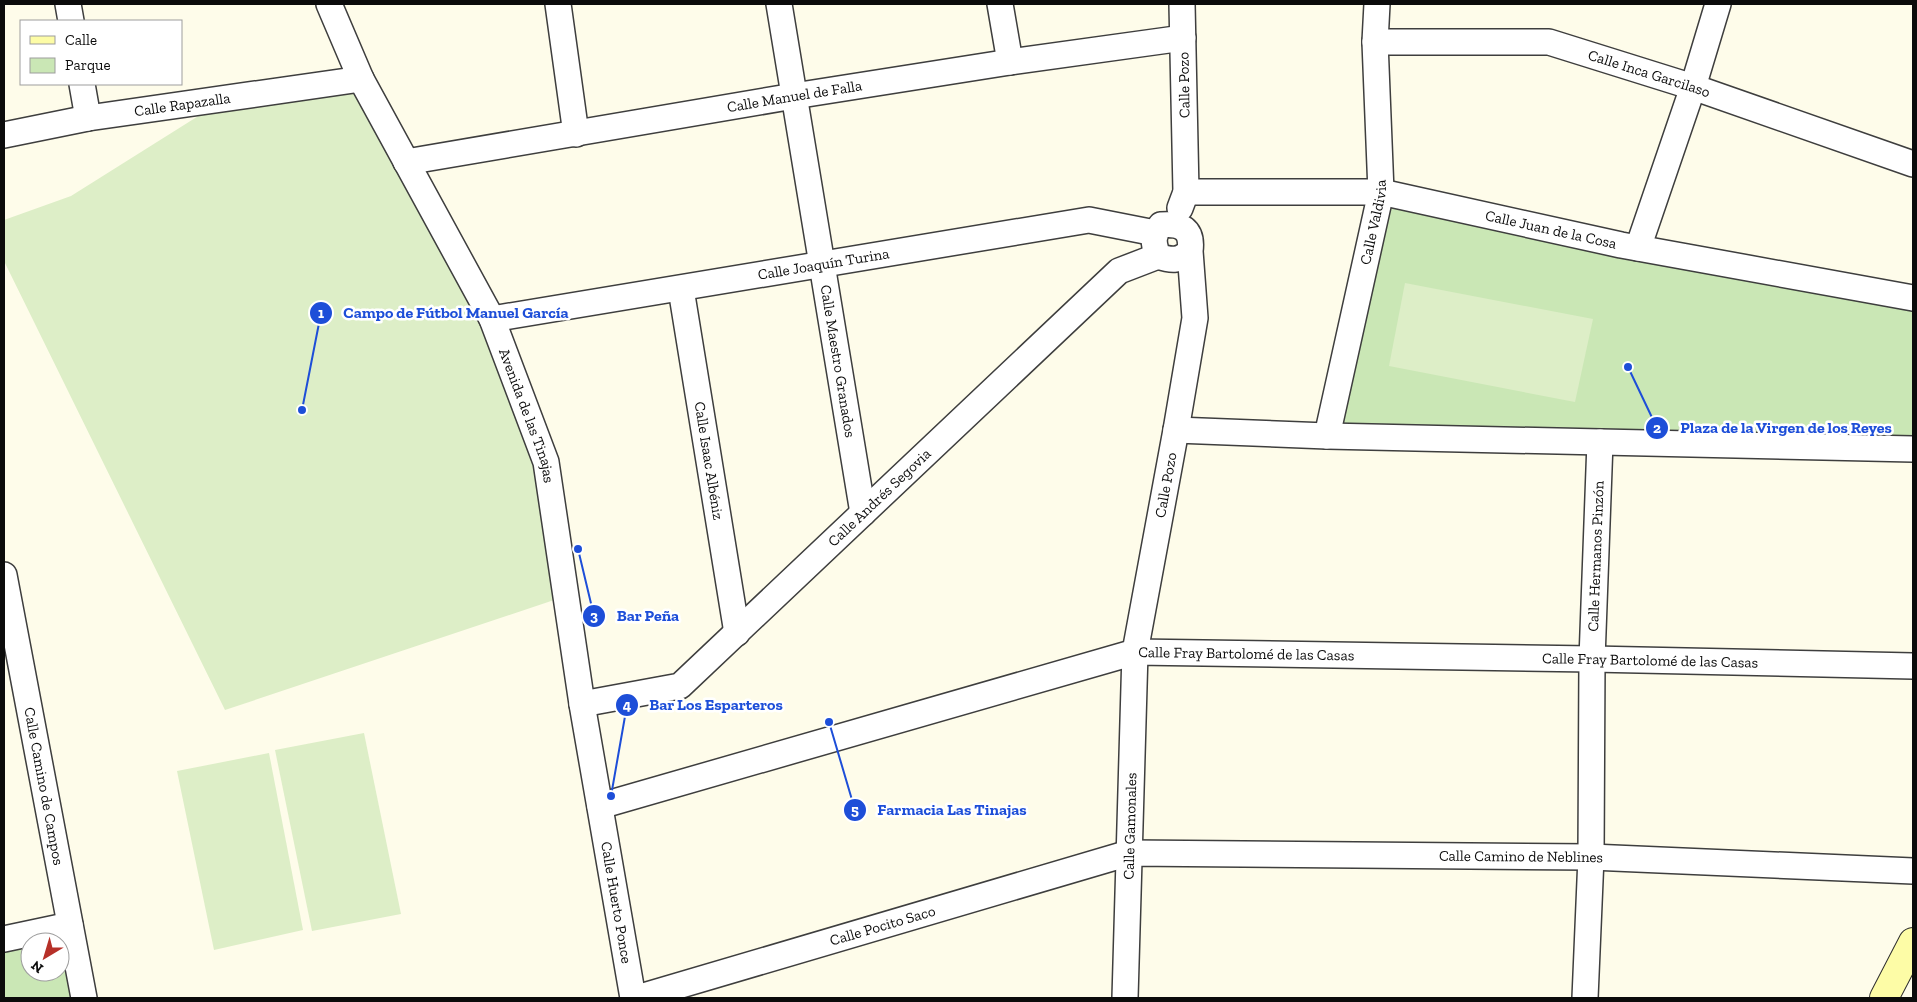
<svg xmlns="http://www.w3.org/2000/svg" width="1917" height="1002" viewBox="0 0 1917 1002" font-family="'Zilla Slab',serif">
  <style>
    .green { fill: #cae7b5; fill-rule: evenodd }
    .pitch { fill: #ddeec7 }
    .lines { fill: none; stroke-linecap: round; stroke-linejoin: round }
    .street-casing { stroke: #3e3e3e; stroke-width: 28 }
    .secondary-casing { stroke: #2d2d2d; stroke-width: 30 }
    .street { stroke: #fff; stroke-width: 25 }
    .secondary { stroke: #fdfca6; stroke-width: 28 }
    .labels { text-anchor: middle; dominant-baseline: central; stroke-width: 5; stroke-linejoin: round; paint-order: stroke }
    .street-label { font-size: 15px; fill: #0b0b0b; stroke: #fff }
    .leader { fill: none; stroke: #1d4ed8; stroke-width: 2 }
    .callout-dot { fill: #1d4ed8; stroke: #fff; stroke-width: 2 }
    .mark-label { font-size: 15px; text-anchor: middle; font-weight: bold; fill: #fff }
    .callout-label { font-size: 16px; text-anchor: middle; font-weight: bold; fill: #1d4ed8; stroke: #fff; stroke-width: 5; stroke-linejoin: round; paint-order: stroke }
  </style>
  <rect width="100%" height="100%" fill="#fefcea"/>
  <!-- green -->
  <g class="green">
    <path d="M1381,192l532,106v151l-586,-13z"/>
    <path d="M70,925l14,73h-80v-59zM30,942h30v30h-30z"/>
  </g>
  <!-- pitch -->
  <g class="pitch">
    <path d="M361,79l45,83 140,300 20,134 -341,114 -221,-449v-41l67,-24 156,-98z"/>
    <path d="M1405,283l188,36 -18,83 -186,-36z"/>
    <path d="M364,733l37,181 -89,17 -37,-181z"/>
    <path d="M269,753l34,177 -89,20 -37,-179z"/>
  </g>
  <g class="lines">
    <defs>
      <g id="street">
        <path d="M68,4l3,17"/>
        <path id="s1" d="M329,4l32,75 131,240 54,143 36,242 51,294"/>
        <path d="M558,4l18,130"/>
        <path id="s2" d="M779,4l84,509"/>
        <path d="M1000,4l10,58"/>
        <path id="s3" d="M1375,42h174l144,45 220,77"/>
        <path d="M82,84l6,34"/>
        <path id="s4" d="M4,135l84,-17 273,-39"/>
        <path id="s5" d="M406,162l388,-66 216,-34 173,-24"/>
        <path id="s6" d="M1186,192h195l240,53 292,53"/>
        <path d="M1180,208l6,-16 -4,-188"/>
        <path d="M1638,248l55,-161 25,-83"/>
        <path id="s7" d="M681,289l56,344"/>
        <path id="s8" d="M492,319l597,-99 66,13"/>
        <path d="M1176,430l151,6 586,13"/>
        <path id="s9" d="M1327,436l54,-244 -6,-150 2,-38"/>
        <path id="s10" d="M4,575l80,423"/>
        <path id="s11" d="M582,704l98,-18 439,-415 39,-15"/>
        <path id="s12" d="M600,806l535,-154 457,7 321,7"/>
        <path d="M4,939l66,-14"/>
        <path id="s13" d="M637,998l492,-145 462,4 322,14"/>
        <path id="s14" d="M1125,998l10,-346 41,-222 19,-112 -5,-67c3,-22 -9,-28 -29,-26 -9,11 -8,18 -3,31 14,5 22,5 32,-5"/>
        <path id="s15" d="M1585,998l6,-141 1,-198 8,-217"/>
      </g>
      <path id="secondary" d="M1884,998l29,-56"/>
    </defs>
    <!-- street casing -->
    <use href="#street" class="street-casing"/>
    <!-- secondary casing -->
    <use href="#secondary" class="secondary-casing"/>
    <!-- street -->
    <use href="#street" class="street"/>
    <!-- secondary -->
    <use href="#secondary" class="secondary"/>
  </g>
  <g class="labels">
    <!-- street labels -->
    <g class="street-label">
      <text stroke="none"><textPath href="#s3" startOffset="279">Calle Inca Garcilaso</textPath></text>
      <text transform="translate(1184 85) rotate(-91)">Calle Pozo</text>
      <text stroke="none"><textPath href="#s5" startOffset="394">Calle Manuel de Falla</textPath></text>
      <text stroke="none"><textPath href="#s4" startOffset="181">Calle Rapazalla</textPath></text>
      <text stroke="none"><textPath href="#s9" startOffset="219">Calle Valdivia</textPath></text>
      <text stroke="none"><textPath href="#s6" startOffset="369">Calle Juan de la Cosa</textPath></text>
      <text stroke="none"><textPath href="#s8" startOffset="336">Calle Joaquín Turina</textPath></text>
      <text stroke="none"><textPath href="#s2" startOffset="362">Calle Maestro Granados</textPath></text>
      <text stroke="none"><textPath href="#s1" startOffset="458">Avenida de las Tinajas</textPath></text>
      <text stroke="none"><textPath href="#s7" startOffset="174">Calle Isaac Albéniz</textPath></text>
      <text stroke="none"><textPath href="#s14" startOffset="516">Calle Pozo</textPath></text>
      <text stroke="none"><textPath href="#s11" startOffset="374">Calle Andrés Segovia</textPath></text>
      <text stroke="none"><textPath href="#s15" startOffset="442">Calle Hermanos Pinzón</textPath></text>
      <text stroke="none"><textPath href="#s12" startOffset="668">Calle Fray Bartolomé de las Casas</textPath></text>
      <text stroke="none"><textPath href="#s12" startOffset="1072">Calle Fray Bartolomé de las Casas</textPath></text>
      <text stroke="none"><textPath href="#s10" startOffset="215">Calle Camino de Campos</textPath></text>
      <text stroke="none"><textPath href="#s14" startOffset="172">Calle Gamonales</textPath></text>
      <text stroke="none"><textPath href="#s13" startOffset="905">Calle Camino de Neblines</textPath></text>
      <text stroke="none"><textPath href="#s1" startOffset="954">Calle Huerto Ponce</textPath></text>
      <text stroke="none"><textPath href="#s13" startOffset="256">Calle Pocito Saco</textPath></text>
    </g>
  </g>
  <!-- callouts -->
  <path class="leader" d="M302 410L321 313M1628 367L1657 428M578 549L594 616M611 796L627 705M829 722L855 810"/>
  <g class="callout-dot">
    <circle cx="302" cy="410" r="5"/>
    <circle cx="1628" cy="367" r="5"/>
    <circle cx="578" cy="549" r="5"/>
    <circle cx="611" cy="796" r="5"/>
    <circle cx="829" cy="722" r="5"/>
    <circle cx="321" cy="313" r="12"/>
    <circle cx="1657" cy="428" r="12"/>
    <circle cx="594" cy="616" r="12"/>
    <circle cx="627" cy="705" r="12"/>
    <circle cx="855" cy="810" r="12"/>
  </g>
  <g class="mark-label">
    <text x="321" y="318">1</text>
    <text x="1657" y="433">2</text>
    <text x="594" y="621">3</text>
    <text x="627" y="710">4</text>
    <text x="855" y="815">5</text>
  </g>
  <g class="callout-label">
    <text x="456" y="318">Campo de Fútbol Manuel García</text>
    <text x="1786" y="433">Plaza de la Virgen de los Reyes</text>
    <text x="648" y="621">Bar Peña</text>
    <text x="716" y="710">Bar Los Esparteros</text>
    <text x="952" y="815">Farmacia Las Tinajas</text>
  </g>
  <!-- border -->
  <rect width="1917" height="1002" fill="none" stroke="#0b0b0b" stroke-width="10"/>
  <!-- legend -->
  <rect x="20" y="20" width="162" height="65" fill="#ffffff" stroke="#9d9d9d"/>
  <rect x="30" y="36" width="25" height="8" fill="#fdfca6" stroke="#9d9d9d"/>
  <text x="65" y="45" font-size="15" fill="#0b0b0b">Calle</text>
  <rect x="30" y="58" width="25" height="15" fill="#cae7b5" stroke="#9d9d9d"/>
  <text x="65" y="70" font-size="15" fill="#0b0b0b">Parque</text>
  <!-- north arrow -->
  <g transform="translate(45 957) rotate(218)"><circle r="24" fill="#ffffff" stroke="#9d9d9d"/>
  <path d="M0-4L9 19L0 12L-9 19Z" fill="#b63028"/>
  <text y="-8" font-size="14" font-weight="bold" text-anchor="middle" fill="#0b0b0b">N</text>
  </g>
</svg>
